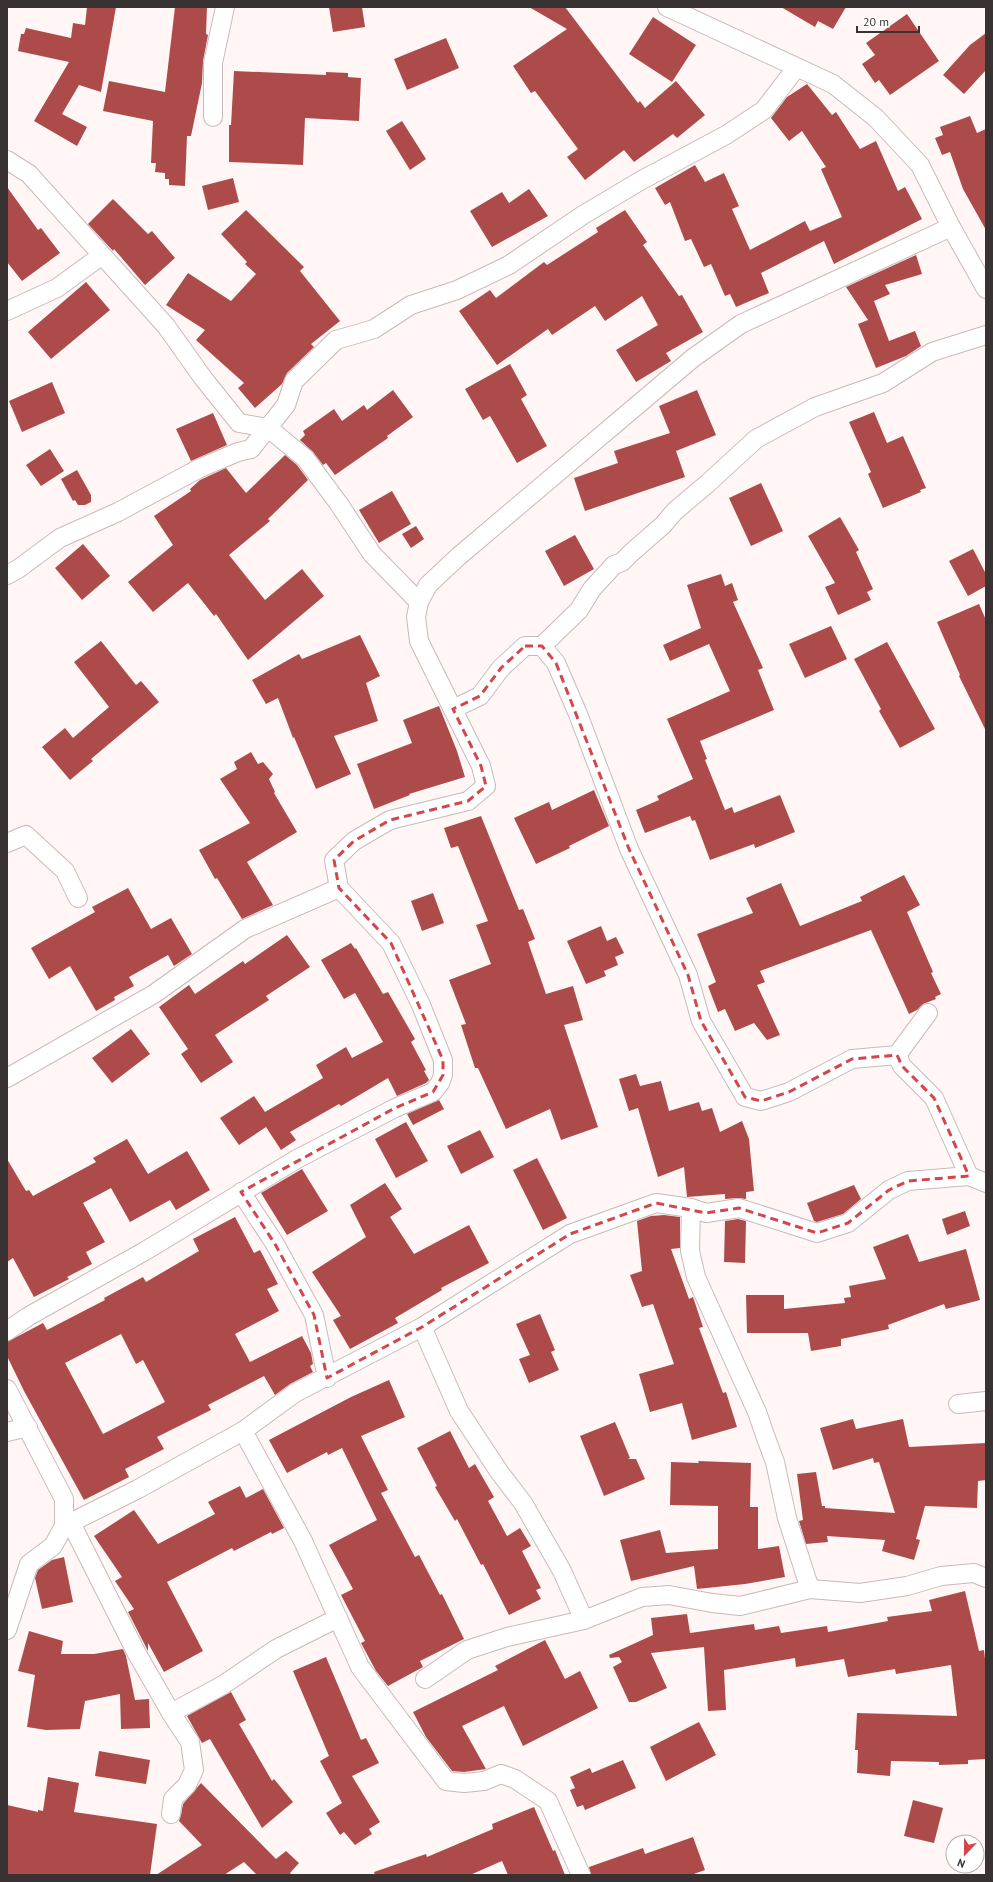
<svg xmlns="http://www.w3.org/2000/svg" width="993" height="1882" viewBox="0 0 993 1882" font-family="'PT Sans',sans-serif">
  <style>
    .building { fill: #ad4b4b; fill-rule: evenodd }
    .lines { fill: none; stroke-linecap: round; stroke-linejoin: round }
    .minor-casing { stroke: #c9bab9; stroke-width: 20 }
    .minor { stroke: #fff; stroke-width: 18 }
    .marked { fill: none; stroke: #d5454b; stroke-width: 3; stroke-dasharray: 8 5; stroke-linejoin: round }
  </style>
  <rect width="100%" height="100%" fill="#fff6f5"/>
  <!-- building -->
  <g class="building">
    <path d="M87,7h29l-15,85 -22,-7 -17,29 25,13 -10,19 -43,-25 35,-59 -51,-11 3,-17h3l2,-6 45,10 2,-15 12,2z"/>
    <path d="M175,7h32l-1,27 2,1 -5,26 -1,22 -11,53h-4l-2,50 -16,-1v-6h-4v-6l-10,-1 1,-9h-5l2,-42 -50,-10 6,-30 56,11z"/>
    <path d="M329,7h33l3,20 -32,5z"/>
    <path d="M529,7h36l73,96 2,-2 5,7 31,-27 29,34 -28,23 -4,-4 -39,28 -10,-12 -39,30 -18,-23 11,-8 -43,-58 -4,2 -18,-27 54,-37z"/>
    <path d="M781,7h65l-13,22 -15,-8 -3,6z"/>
    <path d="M907,14l32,47 -49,34 -11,-15 -4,3 -13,-19 13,-9 -9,-12z"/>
    <path d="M653,17l43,28 -24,37 -43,-28z"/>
    <path d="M986,33v37l-22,24 -21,-19 27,-30z"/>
    <path d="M446,38l13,30 -52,22 -13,-31z"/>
    <path d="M234,71l92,4v-3l22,1v4l13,1 -2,43 -54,-3 -2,47 -74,-3v-37h2z"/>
    <path d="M807,84l25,31 4,-3 24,37 16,-8 22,50 7,-4 17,32 -88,45 -10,-23 -63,32 8,20 -33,14 -6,-13 -5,2 -14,-32 -7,3 -13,-28 -6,2 -15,-39 -5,3 -10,-17 40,-23 10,17 19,-9 15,33 -7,3 18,41 55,-29 5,10 32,-14 -21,-48 5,-2 -24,-36 -13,10 -18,-23 16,-21z"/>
    <path d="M970,116l7,17 9,-4v101l-23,-41 -13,-37 -8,3 -7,-17 8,-3 -3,-8z"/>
    <path d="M402,121l24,38 -16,11 -24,-39z"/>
    <path d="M233,178l6,24 -31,8 -6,-24z"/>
    <path d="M7,187l31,43 3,-2 19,25 -38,28 -15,-19z"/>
    <path d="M529,189l19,27 -56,31 -22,-36 32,-19 7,11z"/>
    <path d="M113,199l35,35 4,-3 23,27 -30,27 -31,-36 -1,2 -25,-27z"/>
    <path d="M246,210l58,57 -4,4 40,50 -29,23 3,3 -27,26 -5,11 -27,24 -17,-20 6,-5 -48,-43 9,-10 -39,-25 22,-32 43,28 25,-27 -11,-10 2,-2 -26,-28z"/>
    <path d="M625,210l22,32 -4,3 36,51 3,-1 21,37 -37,21 5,8 -35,21 -20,-32 42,-25 -16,-29 -37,25 -10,-15 -43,29 -4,-6 -51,36 -38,-54 31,-21 6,8 48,-36 3,3 51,-33 -2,-4z"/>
    <path d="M916,255l6,19 -37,11 5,9 -16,7 15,40 26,-10 6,15 -15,10 -30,12 -18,-44 10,-4 -22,-33z"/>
    <path d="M86,282l24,28 -59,49 -23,-27z"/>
    <path d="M510,364l17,31 -6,4 26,47 -30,17 -27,-47 -7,4 -18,-31z"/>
    <path d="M52,382l13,31 -43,19 -13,-31z"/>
    <path d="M393,390l20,27 -26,19 1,2 -53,37 -9,-12 -3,2 -10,-13 -13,-12 5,-5 -2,-4 31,-22 8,12 22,-16 3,5z"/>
    <path d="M697,390l19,45 -40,16 9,26 -100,34 -11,-33 44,-15 -4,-12 56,-18 -11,-27z"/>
    <path d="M874,412l13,31 16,-7 23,52 -6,2 1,2 -38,16 -15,-34 3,-2 -22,-50z"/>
    <path d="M213,413l14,32 -36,16 -15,-32z"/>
    <path d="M50,449l14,22 -23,15 -15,-21z"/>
    <path d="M285,455l12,10 11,15 -40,39 2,2 -41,34 36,45 37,-31 22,27 -76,64 -32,-46 -2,2 -26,-33 -35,29 -25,-30 45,-37 -19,-29 37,-25 -1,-2 10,-9 26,-12 20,25z"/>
    <path d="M77,470l14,25v7l-6,3h-7l-3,-5 -2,1 -12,-22z"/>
    <path d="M761,483l22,48 -32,15 -22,-48z"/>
    <path d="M392,491l19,33 -32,19 -20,-33z"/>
    <path d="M840,517l19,33 -3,2 17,37 -6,3 4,8 -33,15 -13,-28 10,-4 -27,-47z"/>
    <path d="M416,526l8,13 -13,9 -9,-14z"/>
    <path d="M575,535l19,34 -30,17 -19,-35z"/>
    <path d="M83,544l27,32 -28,24 -27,-32z"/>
    <path d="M973,549l13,25v12l-18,10 -19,-35z"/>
    <path d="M721,574l4,12 7,-3 6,17 -5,2 30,66 -5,2 16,40 -74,31 7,18 -2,1 20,50 7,-3 2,6 46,-18 15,37 -40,16 -1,-4 -44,16 -15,-40 -3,1 -2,-5 -45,17 -9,-23 23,-10 -2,-4 36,-17 -26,-60 63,-28 -21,-47 -39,17 -7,-16 38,-17 -14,-43z"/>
    <path d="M979,604l7,16v111l-27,-55 1,-1 -23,-53z"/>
    <path d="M831,626l16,33 -42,19 -16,-34z"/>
    <path d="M360,635l20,41 -14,7 12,38 -44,15 17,38 -35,15 -22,-52 -1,1 -15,-40 -12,6 -14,-24 47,-26 3,5z"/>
    <path d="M101,641l35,44 5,-4 18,21 -68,57 2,2 -23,19 -28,-33 23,-19 8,10 36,-31 -35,-45z"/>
    <path d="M887,642l48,87 -35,19 -21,-37 2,-2 -27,-50z"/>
    <path d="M439,706l18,45 8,26 -56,17 1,1 -36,14 -17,-45 55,-21 -9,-23z"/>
    <path d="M251,752l7,12 5,-2 10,12 -4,5 6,13 -1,1 23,39 -50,30 26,43 -31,14 -25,-41 -2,1 -16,-29 51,-27 -30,-44 17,-10 -3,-7z"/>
    <path d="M594,790l15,36 -40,20 1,2 -34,16 -22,-46 35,-16 3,8z"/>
    <path d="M481,816l38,94 4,-1 12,30 -7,3 18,52 27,-8 10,34 -19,5 34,102 -37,13 -11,-31 -44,20 -28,-61h-3l-14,-43 5,-1 -17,-44 42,-16 -15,-39 12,-4 -30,-75 -7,2 -7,-20z"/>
    <path d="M904,875l16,30 -13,7 26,60 -2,1 10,21 -6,3 1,2 -13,5 -6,6 -8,4 -38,-84 -111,41 5,11 -8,3 23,50 -13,5 -13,-17 -19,8 -10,-22 -7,3 -10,-26 8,-4 -19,-48 56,-21 -7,-15 35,-15 19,43 62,-25 -2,-4z"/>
    <path d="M128,888l23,41 20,-11 21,36 -18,12 -6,-11 -39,22 5,9 -20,11 1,3 -19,11 -26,-45 -21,13 -18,-31 64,-36 -3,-5z"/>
    <path d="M433,893l11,30 -22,8 -11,-30z"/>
    <path d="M601,926l6,15 9,-4 8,16 -9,4 3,8 -14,6 2,5 -20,8 -19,-43z"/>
    <path d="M287,935l23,32 -44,29 3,4 -54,35 18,27 -32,21 -20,-29 7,-5 -29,-42 30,-22 6,9 48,-33 2,3z"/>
    <path d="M351,943l4,6 1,-1 27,46 5,-2 27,47 -4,3 15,28 -2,1 5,9 -3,3 -29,13 -9,-18 -47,28 -2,-2 -49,28 6,8 -15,10 -15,-23 -27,18 -19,-27 34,-22 11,16 58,-34 -7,-13 30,-18 6,11 31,-16 -28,-49 -11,6 -23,-39z"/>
    <path d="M131,1029l19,25 -38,29 -20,-25z"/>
    <path d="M636,1074l4,12 21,-5 8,30 30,-9 3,9 10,-3 8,24 22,-11 7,18 5,52 -8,1v7l-8,-1 -13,1v-5l-38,3 -3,-30 -26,10 -20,-69 -9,3 -10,-32z"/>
    <path d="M439,1100l5,9 -31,16 -6,-11z"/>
    <path d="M406,1122l22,39 -32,17 -21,-39z"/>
    <path d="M480,1130l14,27 -33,17 -14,-28z"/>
    <path d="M127,1139l21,35 39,-23 23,39 -34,20 -6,-10 -40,22 -19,-34 -28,15 22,39 -19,10 6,12 -25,13 2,2 -35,18 -21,-39 -6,4v-103l19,32 3,-1 4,6 63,-34 -3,-4z"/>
    <path d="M537,1158l30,60 -24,12 -30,-60z"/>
    <path d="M302,1169l26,42 -41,24 -26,-42z"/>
    <path d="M385,1183l17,26 -12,8 24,37 55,-29 20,38 -48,25 1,2 -47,28 3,5 -48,26 -17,-29 8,-4 -29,-44 54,-35 -16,-32z"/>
    <path d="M854,1185l7,14 -18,15 -26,8 -3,-1 -7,-18z"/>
    <path d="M965,1211l5,15 -23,9 -5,-16z"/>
    <path d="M664,1215l16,2v31l-9,1 18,50 4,-2 10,30 -4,1 24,65 3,-1 11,35 -45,13 -10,-37 -32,9 -11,-38 35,-10 -21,-60 -11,3 -12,-32 12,-4 -5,-50 14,-5z"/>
    <path d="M235,1217l19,36 6,-3 18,34 -11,5 12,22 -44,23 15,28 52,-26 9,17 2,11 -3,2 3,6 -23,12 -15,11 -11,-19 -56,29 3,5 -54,27 7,12 -39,20 4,8 -45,23 -60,-109 -17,-35v-14l36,-19 4,7 58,-30 -1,-2 39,-21 3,5 53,-31 -6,-12zM121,1334l15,30 7,-4 22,42 -62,32 -38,-71z"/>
    <path d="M738,1219l8,2 -1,42 -21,-1 1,-41z"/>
    <path d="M908,1234l11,28 47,-13 14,51 -34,9 -2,-5 -56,21 1,4 -48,10v7l-30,5 -3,-18h-61l-1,-38h38v14l61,-6 -1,-5 7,-1 -2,-11 37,-7 -13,-32z"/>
    <path d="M540,1314l15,36 -4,2 8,18 -30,13 -10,-24 11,-4 -14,-31z"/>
    <path d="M389,1380l16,37 -44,19 27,54 -7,3 34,64 4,-2 21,40 2,-1 22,45 -44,22 3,6 -35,19 -12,-15 -15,-28 4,-2 -24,-46 12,-6 -24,-44 48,-25 -35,-72 -14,7 -1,-3 -40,21 -18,-33 82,-43z"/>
    <path d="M853,1419l3,10 47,-10 6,28 77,-4v37l-8,1 -1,27 -52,-2 -9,33 4,1 -6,20 -32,-9 3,-11 -58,-4 1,6 -22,2 -7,-23 4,-1 -6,-46 19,-2 6,34h3v2l70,5 -16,-51 -5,1 -1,-5 -40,12 -13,-42z"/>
    <path d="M615,1422l15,36 -2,1h8l9,20 -41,17 -24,-60z"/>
    <path d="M450,1431l19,37 6,-4 19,33 -6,4 19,35 13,-8 11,18 -9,5 19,37 -5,2 5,9 -32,16 -26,-51 -2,1 -24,-46 -2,2 -20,-34 2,-1 -20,-38z"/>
    <path d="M698,1461l53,2 -1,44h8v42l21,-3 6,31 -40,7 -48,5 -3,-23 -63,15 -11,-41 40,-10 6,23 52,-4v-43l-48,-1 1,-43 28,1z"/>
    <path d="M240,1486l6,12 17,-9 21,39 -12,6 -1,-2 -37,19 -2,-3 -65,34 36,69 -39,21 -16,-29v8l-20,-39 6,-3 -19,-28 7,-4 -28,-41 40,-26 24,34 57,-30 -7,-12z"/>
    <path d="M64,1557l9,45 -31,7 -7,-31 3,-8 14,-10z"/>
    <path d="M965,1591l14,60 5,-1 2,18v91l-18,1v4l-29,1v-3l-48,-1 -1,15 -33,-3 1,-23h-3l2,-37 100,3 -6,-51 -55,9 -1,-5 -47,8 -4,-18 -48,8 -1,-9 -53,9 -18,3 2,40 -18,1 -4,-64 -53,6 16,35 -31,14h-7l-16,-35 9,-5 -3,-5 -9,1 -1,-3 44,-20 -2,-17 36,-4 3,19 64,-9 1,6 24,-4 2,7 46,-7 1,6 60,-11 -1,-4 45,-6 -3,-11z"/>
    <path d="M29,1631l34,10 -2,13h33l29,-5 3,7 9,44 14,-1 1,29 -29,1 -1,-35 -35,7 -5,28 -34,1 -19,-3 8,-52 -17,-4z"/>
    <path d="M545,1640l20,39 15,-8 18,37 -75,38 -19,-40 -42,20 24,43 -22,3 -12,-1 -26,-34 -13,-25 85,-42 -3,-4z"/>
    <path d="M326,1657l35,83 5,-2 13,25 -27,13 28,46 -11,7 3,5 -17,11 -11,-13 -4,3 -14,-22 16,-10 -22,-42 9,-5 -36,-85z"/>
    <path d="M231,1692l15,28 -7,4 33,57 2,-2 19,23 -31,26 -52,-89 -8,4 -15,-27z"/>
    <path d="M699,1722l17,33 -50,26 -16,-34z"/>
    <path d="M99,1751l51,9 -4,24 -51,-8z"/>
    <path d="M623,1760l13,28 -51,22 -2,-5 -6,2 -7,-17 5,-2 -5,-11 20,-9 2,5z"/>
    <path d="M48,1777l31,6 -5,29 83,12 -7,51h-143v-70l31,7v-2l5,1z"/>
    <path d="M201,1783l75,76 10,-8 13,12 -9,10 2,2h-38l2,-1 -12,-12 -20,13h-68l46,-30 -23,-24 2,-6 2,-11z"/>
    <path d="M913,1800l30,8 -9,35 -30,-7z"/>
    <path d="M534,1807l19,44 2,-1 10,25h-57l-6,-14 -32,14h-95l-1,-3 52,-18 1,3 66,-28 -1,-5z"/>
    <path d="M693,1837l12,33 -14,5h-100l-2,-8 54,-19 2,6z"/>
  </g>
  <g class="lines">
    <defs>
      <g id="minor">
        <path d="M667,7l166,77 43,34 44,47 31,62 35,62"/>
        <path d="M213,117v-54l12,-56"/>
        <path d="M7,160l22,14 137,152 37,52 36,45 29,5 37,30 34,46 33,50 47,48"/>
        <path d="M7,311l50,-23 44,-32"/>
        <path d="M7,575l11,-6 42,-31 58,-26 82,-44 38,-16 13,-3 35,-44 8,-24 42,-41 38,-11 37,-24 46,-15 52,-25 74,-50 57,-34 86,-46 38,-25 32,-42"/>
        <path d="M453,709l27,-13 21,-28 24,-22h17l37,-36 13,-21 22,-24 8,-3 9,-9 32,-28 12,-14 32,-27 49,-45 59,-32 68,-24 49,-31 54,-17"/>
        <path d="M7,843l19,-8 39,36 13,27"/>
        <path d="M897,1055l31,-42"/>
        <path d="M7,1078l147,-84 91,-65 94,-41"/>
        <path d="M969,1176l17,7"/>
        <path d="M241,1192l34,52 39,71 13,63"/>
        <path d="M691,1208l-1,43 6,26 61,135 9,26 9,24 12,56 23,71"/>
        <path d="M422,1327l37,84 41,62 23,30 39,68 22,49"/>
        <path d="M7,1331l22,-15 116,-65 152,-92 98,-51 38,-16 7,-9 3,-8v-15l-22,-55 -30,-62 -52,-55 -5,-28 20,-19 36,-21 78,-19 18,-15 -5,-20 -62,-125 -3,-24 3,-15 9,-17 31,-29 234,-198 48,-34 210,-97"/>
        <path d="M7,1389l57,110v27l-11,20 -24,18 -22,66"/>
        <path d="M958,1404l28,-3"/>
        <path d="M243,1431l60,110 57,126 86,114 18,2 20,-2 17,-7 14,5 33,22 33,74"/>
        <path d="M7,1432l21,-5"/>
        <path d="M71,1523l65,129 35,61 19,29 4,28 -7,15 -14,14 -2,15"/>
        <path d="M64,1526l74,-37 105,-58 52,-38 127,-66 148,-93 86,-31 35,5 15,5 33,-5 78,25 31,-10 41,-33 19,-9 61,-5 -35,-78 -32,-32 -5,-11 -45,4 -63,33 -28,9 -16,-4 -44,-76 -13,-46 -59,-126 -51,-135 -22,-51 -14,-17"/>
        <path d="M425,1679l42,-29 40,-13 77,-17 58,-23 27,-2 43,8 28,3 70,-17 50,4 47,-7 34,-10 33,-3 12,5"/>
        <path d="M171,1713l52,-28 53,-36 62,-31"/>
      </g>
    </defs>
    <!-- minor casing -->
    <use href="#minor" class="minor-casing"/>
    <!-- minor -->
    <use href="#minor" class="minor"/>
  </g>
  <!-- marked area -->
  <path class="marked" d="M525,646h17l14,17 73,186 59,126 13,46 44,76 16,4 28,-9 63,-33 45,-4 5,11 32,32 35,78 -61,5 -19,9 -41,33 -31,10 -78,-25 -33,5 -50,-10 -86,31 -148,93 -95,51 -13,-63 -39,-71 -34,-52 154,-84 38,-16 10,-17v-15l-52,-117 -52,-55 -5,-28 20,-19 36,-21 78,-19 18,-15 -5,-20 -28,-57 27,-13 21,-28z"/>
  <!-- border -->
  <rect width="993" height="1882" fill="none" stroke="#383332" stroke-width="16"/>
  <!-- north arrow -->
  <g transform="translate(965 1854) rotate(202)"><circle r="19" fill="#ffffff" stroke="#afadad"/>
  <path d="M0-3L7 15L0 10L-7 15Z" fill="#d5454b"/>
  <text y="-6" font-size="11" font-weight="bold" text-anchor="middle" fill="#383332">N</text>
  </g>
  <!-- scale -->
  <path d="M857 26v6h62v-6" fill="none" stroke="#383332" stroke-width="2"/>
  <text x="863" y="26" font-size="12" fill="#383332" stroke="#ffffff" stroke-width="3" paint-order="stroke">20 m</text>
</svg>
